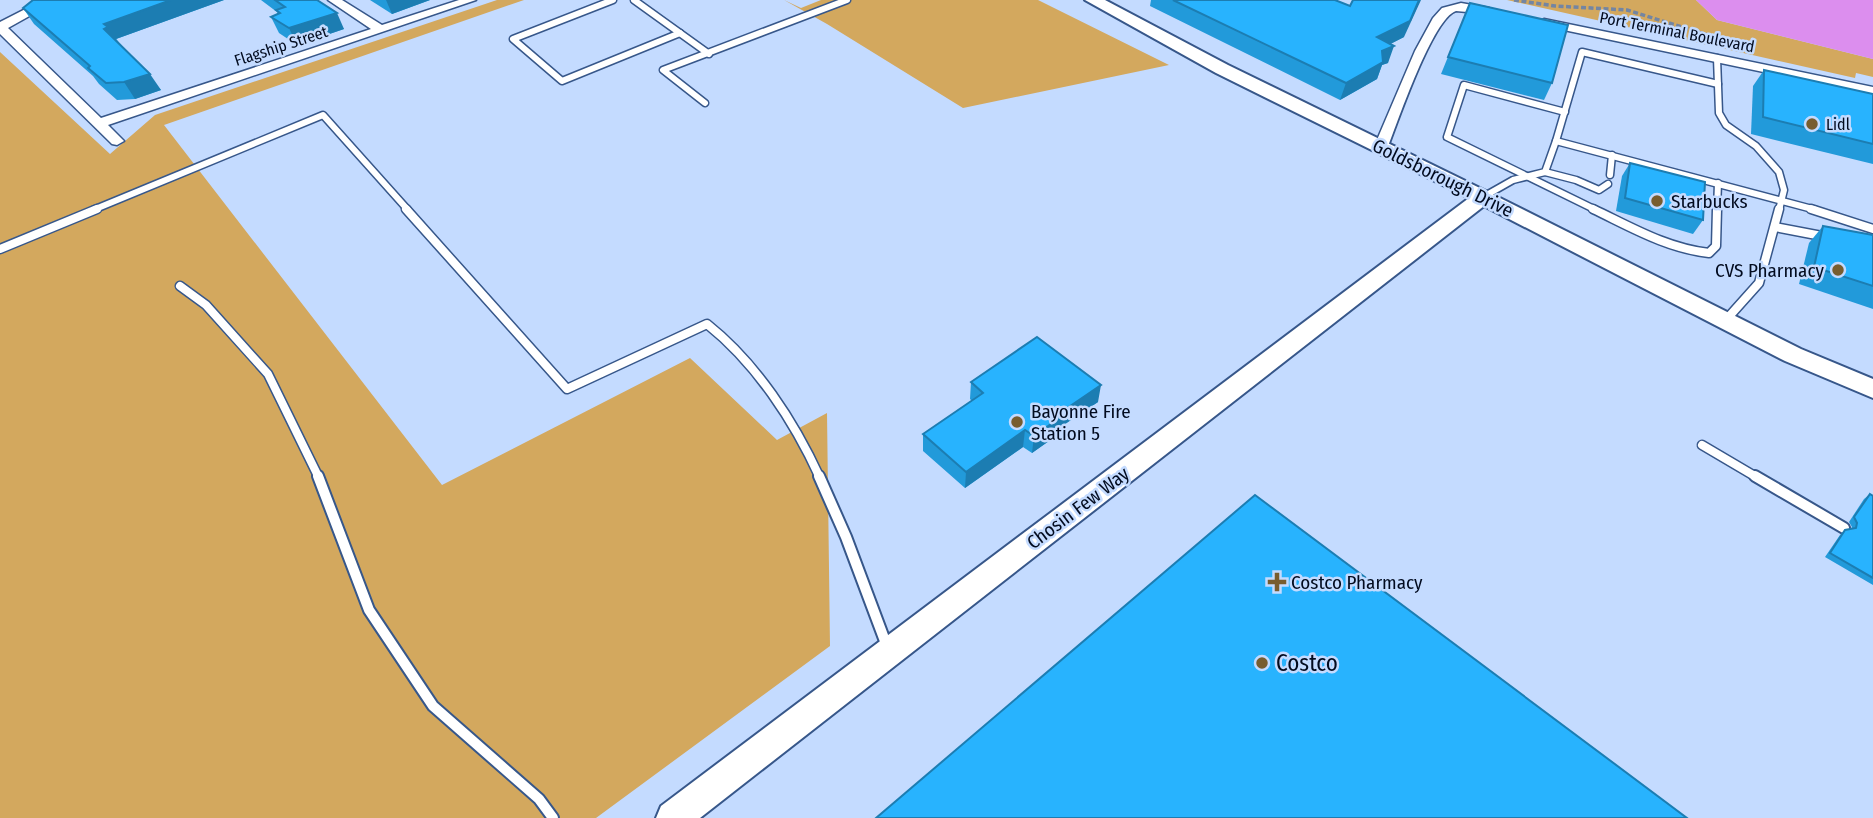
<svg xmlns="http://www.w3.org/2000/svg" width="1873" height="818" viewBox="0 0 1873 818" font-family="'Fira Sans Condensed',sans-serif">
  <style>
    .green { fill: #d3a85e }
    .water { fill: #dc8eee }
    .lines { fill: none; stroke-linecap: round; stroke-linejoin: round }
    .lane-far2-casing { stroke: #37578a; stroke-width: 9 }
    .lane-far1-casing { stroke: #37578a; stroke-width: 11 }
    .lane-casing { stroke: #37578a; stroke-width: 14 }
    .street-casing { stroke: #37578a; stroke-width: 3 }
    .secondary-casing { stroke: #37578a; stroke-width: 4 }
    .path { stroke: #7385a2; stroke-width: 3.5; stroke-dasharray: 5 2.5; stroke-linecap: butt }
    .lane-far2 { stroke: #fff; stroke-width: 6 }
    .lane-far1 { stroke: #fff; stroke-width: 8 }
    .lane { stroke: #fff; stroke-width: 10 }
    .street { fill: #fff; fill-rule: evenodd }
    .secondary { fill: #fff; fill-rule: evenodd }
    .wall { fill: #229ada }
    .shaded-wall { fill: #1c7db2 }
    .building { fill: #28b3fe; stroke: #1c7db2; stroke-width: 2 }
    .poi-dot { fill: #785d2f; stroke: #c4dbff; stroke-width: 2.5 }
    .labels { text-anchor: middle; dominant-baseline: central; stroke-width: 5; stroke-linejoin: round; paint-order: stroke }
    .far-street-label { font-size: 16px; fill: #020b1f; stroke: #c4dbff }
    .far-poi-label { font-size: 16px; fill: #020b1f; stroke: #c4dbff; text-anchor: start }
    .street-label { font-size: 19px; fill: #020b1f; stroke: #c4dbff }
    .poi-label { font-size: 19px; fill: #020b1f; stroke: #c4dbff; text-anchor: start }
    .near-poi-label { font-size: 23px; fill: #020b1f; stroke: #c4dbff; text-anchor: start }
  </style>
  <rect width="100%" height="100%" fill="#c4dbff"/>
  <!-- green -->
  <g class="green">
    <path d="M497,0h27l-360,125 278,360 248,-127 87,82 50,-27 3,233 -234,172h-596v-766l110,102 45,-39z"/>
    <path d="M784,0l17,8 20,-8h217l131,65 -206,43 -136,-84z"/>
    <path d="M1507,0h189l21,20 156,39v18l-17,-4 -1,5z"/>
  </g>
  <!-- water -->
  <path class="water" d="M1696,0h177v59l-156,-39z"/>
  <g class="lines">
    <defs>
      <g id="lane-far2">
        <path d="M613,0l-100,39 49,42 118,-48"/>
        <path d="M634,0l75,54"/>
        <path d="M1717,58l2,55 7,12 30,21 23,26 5,18 -5,20"/>
        <path d="M705,103l-42,-33 184,-70"/>
        <path d="M1565,112l-101,-27 -17,52 149,73"/>
        <path d="M1556,141l26,-89 136,32"/>
        <path d="M1545,172l31,8 23,10 9,-6"/>
        <path d="M1610,175l2,-20"/>
        <path d="M1483,197l30,-17 32,-8 11,-31 260,69"/>
        <path d="M93,210l230,-95 85,95"/>
        <path d="M1717,210l1,-27"/>
      </g>
      <g id="lane-far1">
        <path d="M406,209l161,180 140,-65c49,39 87,97 113,154"/>
        <path d="M1593,209c38,18 73,39 116,44l7,-7 1,-37"/>
        <path d="M1811,209l62,20"/>
        <path d="M1775,227l52,10"/>
        <path d="M0,249l97,-40"/>
        <path d="M180,286l26,19 62,69 51,104"/>
        <path d="M1725,321l34,-38 20,-74"/>
        <path d="M1702,445l56,33"/>
      </g>
      <g id="lane">
        <path d="M318,476l51,134 64,96 106,93 14,19"/>
        <path d="M819,476l27,61 42,112"/>
        <path d="M1755,476l89,52"/>
      </g>
      <g id="street">
        <path d="M43,0h15l-50,28 93,90 270,-89 -43,-29h14l40,25 77,-25h17l-368,125 16,16 -7,4 -5,-1 -112,-110v-12z"/>
        <path d="M1461,3l28,5 6,3 -6,3 -33,-3c-23,7 -58,110 -68,136l-2,3h-10l-2,-3 41,-96 18,-33 9,-10z"/>
        <path d="M1544,19l329,68v8l-333,-70v-4z"/>
      </g>
      <path id="secondary" d="M1085,0h20l123,65 262,128 311,156 72,30v19l-88,-37 -301,-155 -784,612h-44l5,-12 808,-608 -253,-125z"/>
    </defs>
    <!-- lane-far2 casing -->
    <use href="#lane-far2" class="lane-far2-casing"/>
    <!-- lane-far1 casing -->
    <use href="#lane-far1" class="lane-far1-casing"/>
    <!-- lane casing -->
    <use href="#lane" class="lane-casing"/>
    <!-- street casing -->
    <use href="#street" class="street-casing"/>
    <!-- secondary casing -->
    <use href="#secondary" class="secondary-casing"/>
    <!-- path -->
    <path class="path" d="M1514,0l41,6 72,4 116,36"/>
    <!-- lane-far2 -->
    <use href="#lane-far2" class="lane-far2"/>
    <!-- lane-far1 -->
    <use href="#lane-far1" class="lane-far1"/>
    <!-- lane -->
    <use href="#lane" class="lane"/>
    <!-- street -->
    <use href="#street" class="street"/>
    <!-- secondary -->
    <use href="#secondary" class="secondary"/>
  </g>
  <!-- wall -->
  <g class="wall">
    <path d="M33,0h191l-108,39 45,51 -26,9 -18,1 -18,-16 -6,-8 -59,-52 -11,-16z"/>
    <path d="M261,0h56l27,29 -47,16 -18,-12 -8,-16 7,-3 -1,-2z"/>
    <path d="M370,0h60l-38,14z"/>
    <path d="M1151,0h184l69,37 -14,7 -2,19 -6,2 -5,14 -37,21 -190,-94z"/>
    <path d="M1470,3l82,80 -8,17 -103,-26z"/>
    <path d="M1764,70l109,24v70l-122,-30 2,-48z"/>
    <path d="M1630,163l73,57 -10,14 -77,-23 6,-35z"/>
    <path d="M1823,226l50,9v74l-74,-25 10,-41z"/>
    <path d="M971,382l127,20 -42,28v6l-24,17 -9,-6 -58,41 -42,-37v-17l49,-33 -2,-2z"/>
    <path d="M1870,494l3,2v89l-48,-28 15,-22 5,-5 6,-1 1,-2 -3,-5 15,-23z"/>
  </g>
  <!-- shaded-wall -->
  <g class="shaded-wall">
    <path d="M171,0h53l-108,39 3,4 -15,-14v-5z"/>
    <path d="M386,0h44l-38,14z"/>
    <path d="M1419,0h2l-17,37 -33,17 6,-17z"/>
    <path d="M337,13l7,16 -47,16 -8,-17z"/>
    <path d="M1394,46l-6,17 -6,2 -5,14 -37,21 6,-17 36,-32z"/>
    <path d="M150,74l11,16 -26,9 -11,-17z"/>
    <path d="M1101,385l-3,17 -42,28v6l-24,17 2,-17 20,-19z"/>
    <path d="M1025,430l-2,17 -58,41 1,-16z"/>
  </g>
  <!-- building -->
  <g class="building">
    <path d="M33,0h138l-67,24 4,3 -4,2 46,45 -26,8 -18,1 -18,-15 2,-2 -67,-58z"/>
    <path d="M275,0h42l20,13 -48,15 -18,-11 9,-4 -4,-3 9,-3z"/>
    <path d="M1173,0h162l15,6 3,-6h66l-9,21 -33,16 17,9 -12,5 1,11 -37,21z"/>
    <path d="M1470,3l98,22 -16,58 -104,-26z"/>
    <path d="M1764,70l109,24v50l-110,-27z"/>
    <path d="M1630,163l75,19 -2,38 -78,-22z"/>
    <path d="M1823,226l50,9v51l-59,-19z"/>
    <path d="M1037,337l64,48 -47,32 4,2 -24,17 -9,-6 -59,42 -43,-38 60,-41 -12,-11z"/>
    <path d="M1870,494l3,2v82l-43,-25 15,-23 11,-2 1,-5 -3,-6z"/>
    <path d="M1255,495l432,323h-811z"/>
  </g>
  <!-- markers -->
  <g class="poi-dot">
    <circle cx="1812" cy="124" r="7"/>
    <circle cx="1657" cy="201" r="7"/>
    <circle cx="1838" cy="270" r="7"/>
    <circle cx="1017" cy="422" r="7"/>
    <path d="M1273.5 571.5h7v7h7v7h-7v7h-7v-7h-7v-7h7z"/>
    <circle cx="1262" cy="663" r="7"/>
  </g>
  <g class="labels">
    <!-- far-street labels -->
    <g class="far-street-label">
      <text transform="translate(1677 32) rotate(11)">Port Terminal Boulevard</text>
      <text transform="translate(281 46) rotate(-18)">Flagship Street</text>
    </g>
    <!-- far-poi labels -->
    <g class="far-poi-label">
      <text x="1826" y="124">Lidl</text>
    </g>
    <!-- street labels -->
    <g class="street-label">
      <text transform="translate(1443 178) rotate(26)">Goldsborough Drive</text>
      <text transform="translate(1078 508) rotate(-37)">Chosin Few Way</text>
    </g>
    <!-- poi labels -->
    <g class="poi-label">
      <text x="1671" y="201">Starbucks</text>
      <text x="1824" y="270" text-anchor="end">CVS Pharmacy</text>
      <text x="1031" y="411">Bayonne Fire<tspan x="1031" dy="22">Station 5</tspan></text>
      <text x="1291" y="582">Costco Pharmacy</text>
    </g>
    <!-- near-poi labels -->
    <g class="near-poi-label">
      <text x="1276" y="663">Costco</text>
    </g>
  </g>
</svg>
